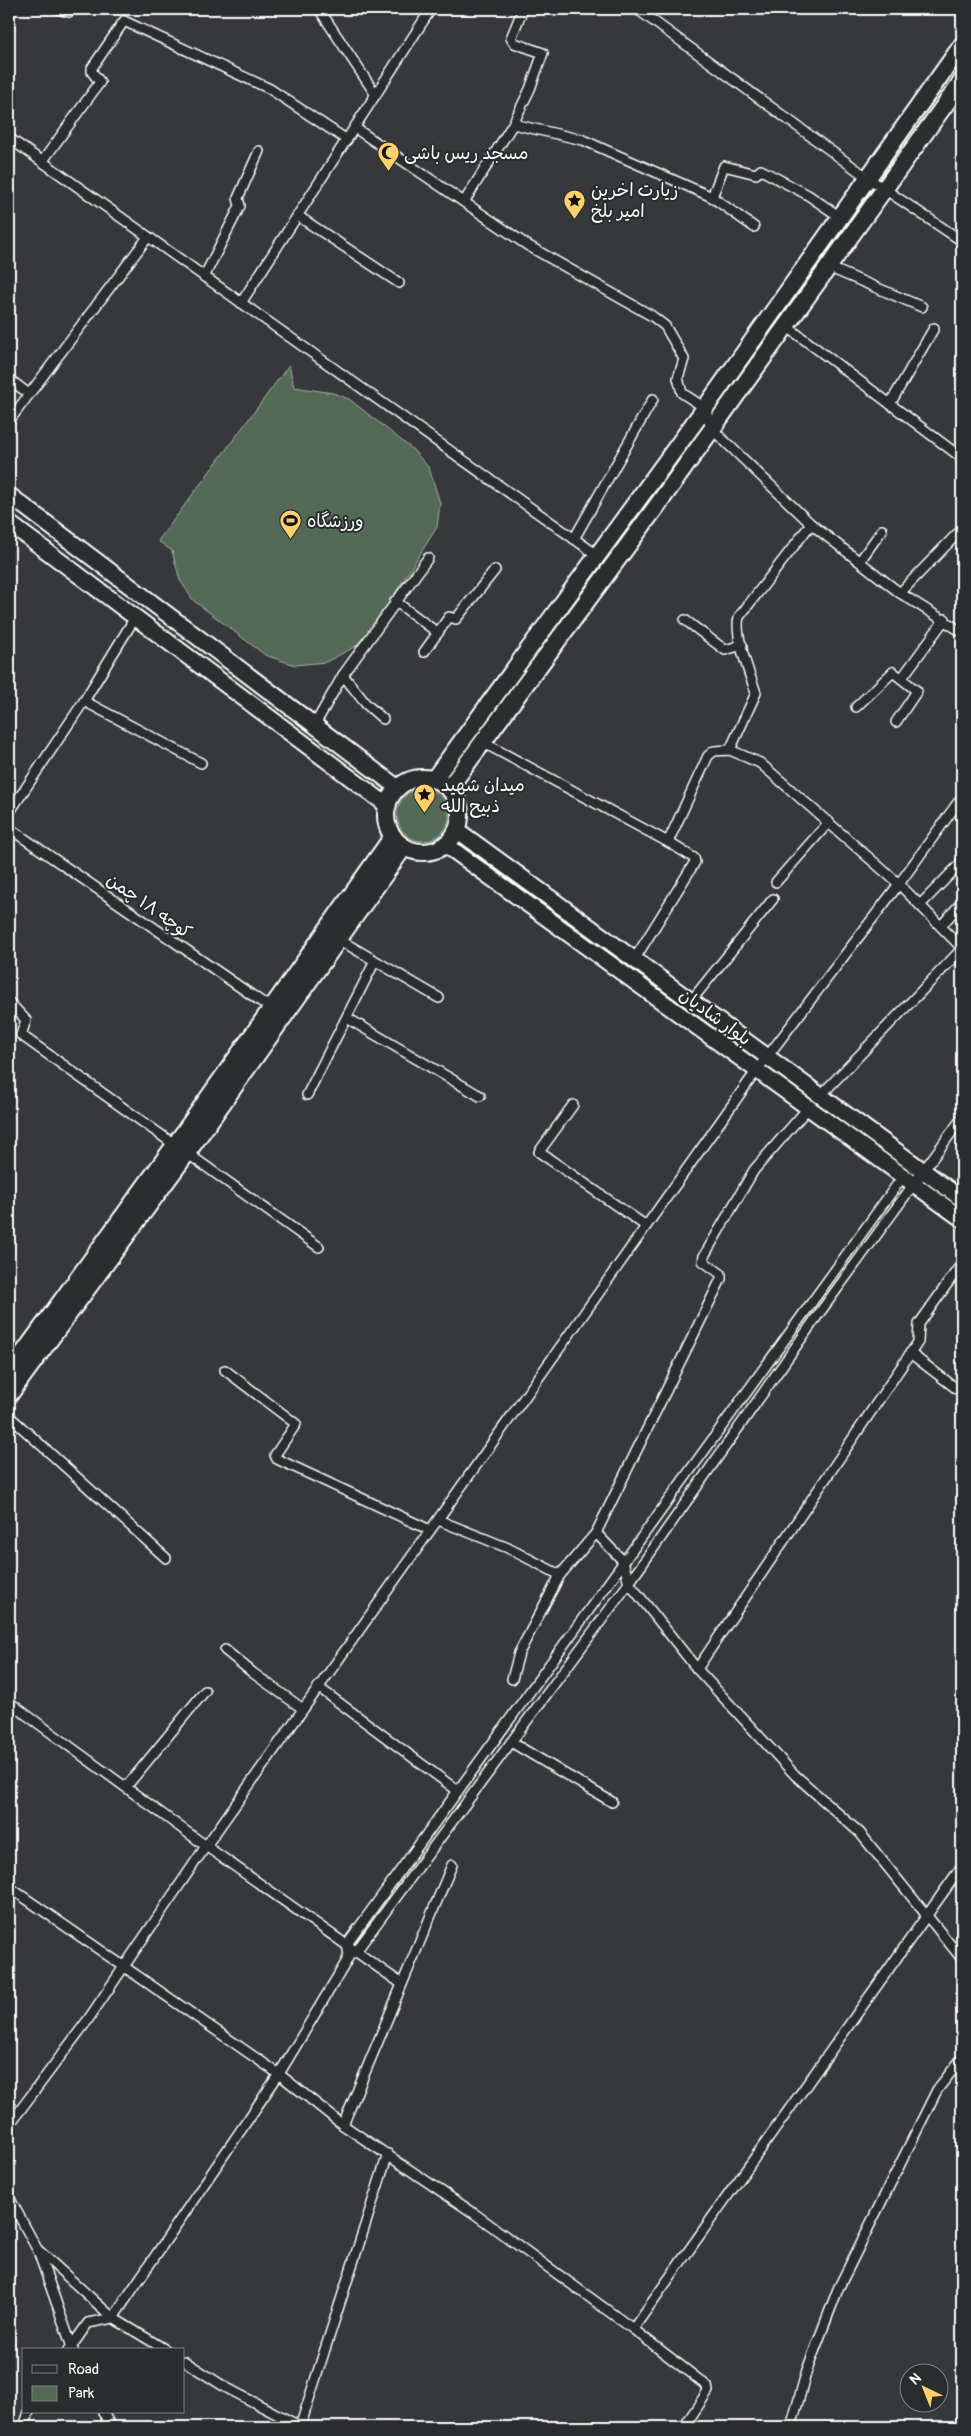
<svg xmlns="http://www.w3.org/2000/svg" width="971" height="2436" viewBox="0 0 971 2436" font-family="Pangolin,'Playpen Sans Arabic',sans-serif">
  <style>
    .green { fill: #536a56; stroke: #a9b4aa }
    .lines { fill: none; stroke-linecap: round; stroke-linejoin: round }
    .street-casing { stroke: #fff; stroke-width: 12 }
    .primary-casing { stroke: #fff; stroke-width: 19 }
    .highway-casing { stroke: #fff; stroke-width: 20 }
    .street { stroke: #2a2d2e; stroke-width: 9 }
    .primary { stroke: #2a2d2e; stroke-width: 15 }
    .highway { stroke: #2a2d2e; stroke-width: 16 }
    .labels { text-anchor: middle; dominant-baseline: central; stroke-width: 4; stroke-linejoin: round; paint-order: stroke }
    .poi-label { font-size: 18px; fill: #fff; stroke: #2a2d2e; text-anchor: start }
    .street-label { font-size: 18px; fill: #fff; stroke: #2a2d2e }
  </style>
  <rect width="100%" height="100%" fill="#37383c"/>
  <filter id="ink" filterUnits="userSpaceOnUse"><feTurbulence type="fractalNoise" baseFrequency=".02" numOctaves="2"/><feDisplacementMap in="SourceGraphic" scale="10" xChannelSelector="R" yChannelSelector="G"/><feConvolveMatrix kernelMatrix="1 2 1 2 8 2 1 2 1" color-interpolation-filters="sRGB"/></filter>
  <g filter="url(#ink)">
    <!-- green -->
    <g class="green">
      <path d="M289,365l5,22 39,6 16,6 63,50 17,19 11,35 -3,24 -60,95 -21,24 -30,16 -31,3 -30,-10 -72,-55 -13,-20 -8,-29 -14,-10z"/>
      <circle cx="423" cy="815" r="26"/>
    </g>
    <g class="lines">
      <defs>
        <g id="street">
          <path d="M58,9l11,3"/>
          <path d="M319,9l57,86"/>
          <path d="M637,9l231,169 94,63"/>
          <path d="M513,124l17,-35 13,-36 -29,-10 -3,-5 12,-29"/>
          <path d="M355,128l172,117 125,71 13,10 19,33 -6,19 4,15 23,15 6,20 100,96 89,69 62,39"/>
          <path d="M9,138l588,417"/>
          <path d="M42,162l58,-80 -8,-10v-4l32,-47 146,68 77,51"/>
          <path d="M712,197l12,-31 32,8 5,-4 47,25 32,22"/>
          <path d="M464,202l49,-78 70,16 129,57 42,30"/>
          <path d="M298,216l101,67"/>
          <path d="M828,267l94,40"/>
          <path d="M204,277l36,-71 -2,-8 21,-47"/>
          <path d="M241,303l190,-294"/>
          <path d="M785,325l177,133"/>
          <path d="M9,379l20,15"/>
          <path d="M890,404l44,-76"/>
          <path d="M9,421l139,-184"/>
          <path d="M574,539l79,-140"/>
          <path d="M860,561l22,-31"/>
          <path d="M900,593l57,-59"/>
          <path d="M395,601l43,32"/>
          <path d="M685,620l40,30 17,-5"/>
          <path d="M424,652l25,-35 7,2 39,-49"/>
          <path d="M343,675l23,29 17,15"/>
          <path d="M902,678l43,-59"/>
          <path d="M84,701l117,62"/>
          <path d="M856,707l37,-35 24,19 -21,31"/>
          <path d="M314,726l29,-51 85,-117"/>
          <path d="M484,743l184,99 40,-86 6,-5 16,-1 30,13 139,121 63,64"/>
          <path d="M730,750l26,-57c-6,-18 -22,-58 -17,-76l72,-93"/>
          <path d="M9,813l75,-112 52,-85"/>
          <path d="M9,828l263,181"/>
          <path d="M776,882l53,-60"/>
          <path d="M921,904l41,-42"/>
          <path d="M942,925l20,-23"/>
          <path d="M338,939l101,59"/>
          <path d="M634,960l61,-98 -1,-4 -26,-16"/>
          <path d="M691,1001l82,-102"/>
          <path d="M9,1002l17,18 -5,15 154,110"/>
          <path d="M347,1018l133,78"/>
          <path d="M307,1095l68,-134"/>
          <path d="M821,1095l141,-146"/>
          <path d="M573,1105l-34,47 107,74"/>
          <path d="M809,1107l-55,63 -50,86 -1,5 18,13v5l-125,254 27,28 6,22 68,86 98,106 65,58 102,126"/>
          <path d="M187,1153l132,94"/>
          <path d="M910,1353l52,40"/>
          <path d="M225,1370l71,54 -21,31 2,4 153,71"/>
          <path d="M9,1416l157,142"/>
          <path d="M438,1520l70,28 52,27 36,-42"/>
          <path d="M225,1650l28,23 50,36"/>
          <path d="M697,1669l221,-327 1,-18 43,-61"/>
          <path d="M512,1679l7,-26 41,-78"/>
          <path d="M318,1687l140,104"/>
          <path d="M9,1702l197,144 196,138"/>
          <path d="M511,1742l101,60"/>
          <path d="M126,1787l79,-96"/>
          <path d="M9,1887l270,187 64,51 132,89 158,115 74,57 1,5 -24,36"/>
          <path d="M349,1956l8,-6 272,-367 189,-268 144,-197"/>
          <path d="M9,2125l78,-104 119,-175 551,-776 142,-186 63,-87"/>
          <path d="M343,2125l109,-260"/>
          <path d="M9,2197l28,52 76,69 53,32"/>
          <path d="M38,2251l35,99"/>
          <path d="M633,2329l329,-463"/>
          <path d="M69,2350l19,-27 25,-5 166,-244 66,-110 4,-8 -2,-12 557,-769"/>
          <path d="M184,2361l41,26 76,40"/>
          <path d="M103,2412l8,15"/>
          <path d="M24,2427l5,-15"/>
          <path d="M300,2427l88,-273"/>
          <path d="M791,2427l16,-57 31,-81 99,-199 25,-32"/>
        </g>
        <g id="primary">
          <path d="M9,495l389,293"/>
          <path d="M9,523l379,283"/>
          <path d="M457,830l505,369"/>
          <path d="M446,845l516,374"/>
        </g>
        <g id="highway">
          <circle cx="423" cy="815" r="37"/>
          <path d="M434,779l271,-371 257,-363"/>
          <path d="M449,788l207,-281 306,-426"/>
          <path d="M9,1373l166,-228 218,-309"/>
          <path d="M9,1395l178,-242 217,-306"/>
        </g>
      </defs>
      <!-- street casing -->
      <use href="#street" class="street-casing"/>
      <!-- primary casing -->
      <use href="#primary" class="primary-casing"/>
      <!-- highway casing -->
      <use href="#highway" class="highway-casing"/>
      <!-- street -->
      <use href="#street" class="street"/>
      <!-- primary -->
      <use href="#primary" class="primary"/>
      <!-- highway -->
      <use href="#highway" class="highway"/>
    </g>
  </g>
  <!-- icons -->
  <defs>
    <symbol id="mosque-pin" viewBox="-11 -11 22 30"><path d="M0 17L-7.5 6A9.5 9.5 0 1 1 7.5 6Z" fill="#ffd166" stroke="#2a2d2e"/><path d="M3.5-4.9A6 6 0 1 0 3.5 4.9A5 5 0 1 1 3.5-4.9Z" fill="#111"/></symbol>
    <symbol id="sight-pin" viewBox="-11 -11 22 30"><path d="M0 17L-7.5 6A9.5 9.5 0 1 1 7.5 6Z" fill="#ffd166" stroke="#2a2d2e"/><path d="M0-6L1.8-2.2L6-1.7L2.9 1.2L3.7 5.4L0 3.3L-3.7 5.4L-2.9 1.2L-6-1.7L-1.8-2.2Z" fill="#111"/></symbol>
    <symbol id="stadium-pin" viewBox="-11 -11 22 30"><path d="M0 17L-7.5 6A9.5 9.5 0 1 1 7.5 6Z" fill="#ffd166" stroke="#2a2d2e"/><path d="M0-5a6.5 5 0 1 0 0 10a6.5 5 0 1 0 0-10ZM-3.5-1.8h7v3.6h-7Z" fill="#111"/></symbol>
  </defs>
  <g fill-rule="evenodd">
    <use href="#mosque-pin" x="376" y="140" width="25" height="34"/>
    <use href="#sight-pin" x="562" y="188" width="25" height="34"/>
    <use href="#stadium-pin" x="278" y="508" width="25" height="34"/>
    <use href="#sight-pin" x="412" y="782" width="25" height="34"/>
  </g>
  <g class="labels">
    <!-- poi labels -->
    <g class="poi-label">
      <text x="404" y="153">مسجد ریس باشی</text>
      <text x="591" y="190">زیارت اخرین<tspan x="591" dy="21">امیر بلخ</tspan></text>
      <text x="307" y="521">ورزشگاه</text>
      <text x="441" y="785">میدان شهید<tspan x="441" dy="21">ذبیح الله</tspan></text>
    </g>
    <!-- street labels -->
    <g class="street-label">
      <text transform="translate(149 906) rotate(35)">كوچه ١٨ چمن</text>
      <text transform="translate(715 1017) rotate(36)">بلوار شادیان</text>
    </g>
  </g>
  <!-- margin -->
  <rect width="971" height="2436" fill="none" stroke="#2a2d2e" stroke-width="30"/>
  <rect x="15" y="15" width="941" height="2406" fill="none" stroke="#fff" stroke-width="2" filter="url(#ink)"/>
  <!-- legend -->
  <rect x="22" y="2348" width="162" height="65" fill="#2a2d2e" stroke="#7f8182"/>
  <rect x="32" y="2365" width="25" height="8" fill="#2a2d2e" stroke="#7f8182"/>
  <text x="68" y="2374" font-size="15" fill="#ffffff">Road</text>
  <rect x="32" y="2386" width="25" height="15" fill="#536a56" stroke="#7f8182"/>
  <text x="68" y="2398" font-size="15" fill="#ffffff">Park</text>
  <!-- north arrow -->
  <g transform="translate(924 2388) rotate(317)"><circle r="24" fill="#2a2d2e" stroke="#7f8182"/>
  <path d="M0-4L9 19L0 12L-9 19Z" fill="#ffd166"/>
  <text y="-8" font-size="14" font-weight="bold" text-anchor="middle" fill="#ffffff">N</text>
  </g>
</svg>
